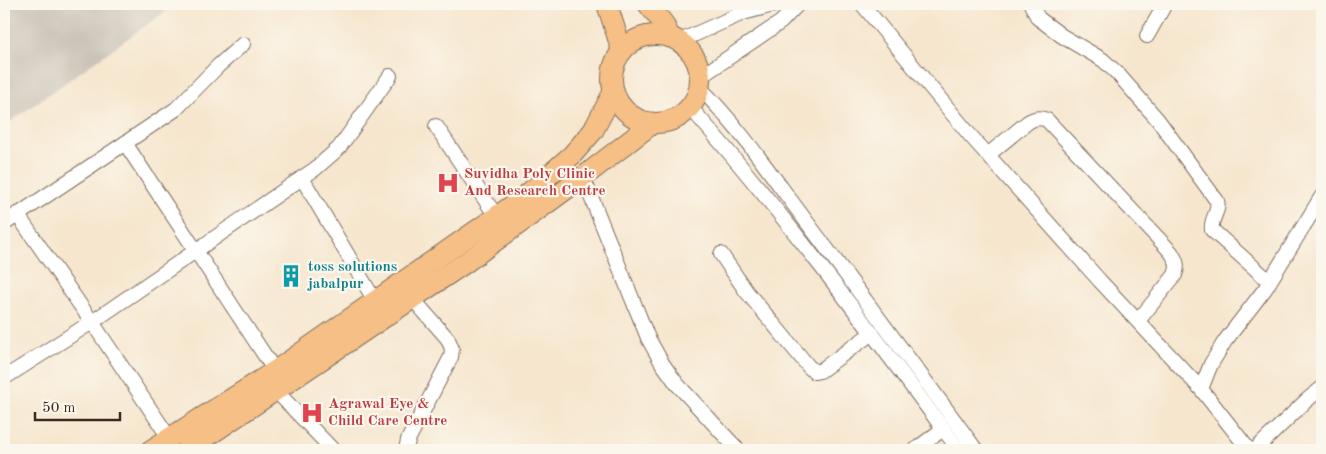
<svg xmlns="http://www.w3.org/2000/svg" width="1326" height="454" viewBox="0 0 1326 454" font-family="'Old Standard TT',serif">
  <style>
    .railway { fill: #cbc3b8 }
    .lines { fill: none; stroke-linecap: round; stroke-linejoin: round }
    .minor-casing { stroke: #7c6c5c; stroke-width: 16 }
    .highway-casing { stroke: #7c6c5c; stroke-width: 22 }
    .minor { stroke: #fff; stroke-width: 14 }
    .highway { stroke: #f5bf86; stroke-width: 20 }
    .labels { text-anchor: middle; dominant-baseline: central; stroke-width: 4.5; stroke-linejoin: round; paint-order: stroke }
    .health-label { font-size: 15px; font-weight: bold; fill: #be3a42; stroke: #fbf7ec; text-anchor: start }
    .culture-label { font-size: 15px; font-weight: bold; fill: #0d838f; stroke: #fbf7ec; text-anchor: start }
  </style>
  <rect width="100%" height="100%" fill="#fbf7ec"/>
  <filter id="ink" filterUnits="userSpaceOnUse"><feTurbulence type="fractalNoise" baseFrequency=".02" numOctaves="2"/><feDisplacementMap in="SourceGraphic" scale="10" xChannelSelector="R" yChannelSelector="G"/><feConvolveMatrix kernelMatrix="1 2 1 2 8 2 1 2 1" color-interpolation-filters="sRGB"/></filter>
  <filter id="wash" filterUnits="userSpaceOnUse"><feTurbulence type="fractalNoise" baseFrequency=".0096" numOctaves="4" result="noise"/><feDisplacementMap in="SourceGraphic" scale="20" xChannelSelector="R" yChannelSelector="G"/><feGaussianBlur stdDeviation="1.12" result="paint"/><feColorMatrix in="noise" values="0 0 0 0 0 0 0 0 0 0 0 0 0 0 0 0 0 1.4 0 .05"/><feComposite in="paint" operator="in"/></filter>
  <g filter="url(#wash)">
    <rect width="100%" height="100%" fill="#f6e6ce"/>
    <!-- railway -->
    <path class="railway" d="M4,4h172l-172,122z"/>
  </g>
  <g filter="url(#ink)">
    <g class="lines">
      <defs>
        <g id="minor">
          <path d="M862,4l107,130 131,147 101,108 48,61"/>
          <path d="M1031,4l7,14 24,18 41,24 15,14 40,46 59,81c3,10 -7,18 -5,29l57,51"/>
          <path d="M1147,36l18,-32"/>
          <path d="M680,41l63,-28 34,-9"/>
          <path d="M700,77l81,-55 17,-18"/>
          <path d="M700,88c40,40 72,88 106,133 57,76 114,152 170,229"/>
          <path d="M690,107c96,109 182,226 269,343"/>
          <path d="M436,126l60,90"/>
          <path d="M125,143l150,228"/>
          <path d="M989,154l39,-32c7,-4 11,-5 19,-2l124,132c5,8 8,13 4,23l-37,46"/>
          <path d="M583,177l65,161 14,25 15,21 61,66"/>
          <path d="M302,178l73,123"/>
          <path d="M17,214l75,108 78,117"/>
          <path d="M4,224l172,-115 42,-43 25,-22"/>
          <path d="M721,254l25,37 63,76 6,5 5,-1 52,-38"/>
          <path d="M4,378l88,-56 223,-153 24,-21 51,-72"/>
          <path d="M1201,389l10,-25 14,-23 40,-52 57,-93"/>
          <path d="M276,391l57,59"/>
          <path d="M406,450l2,-10 43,-83 1,-8 -4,-10 -36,-41"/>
          <path d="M915,450l28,-21"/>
          <path d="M1255,450l52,-50 15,-12"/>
        </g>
        <g id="highway">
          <path d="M607,4l15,47"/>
          <path d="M648,4l15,19 7,14"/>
          <circle cx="656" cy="79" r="44"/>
          <path d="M151,450l124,-79 248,-173 49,-43 21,-24 21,-40"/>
          <path d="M187,450l278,-187 118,-86 70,-54"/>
        </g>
      </defs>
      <!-- minor casing -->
      <use href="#minor" class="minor-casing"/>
      <!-- highway casing -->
      <use href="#highway" class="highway-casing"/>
      <!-- minor -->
      <use href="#minor" class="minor"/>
      <!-- highway -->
      <use href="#highway" class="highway"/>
    </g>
  </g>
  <!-- icons -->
  <defs>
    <symbol id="hospital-bare" viewBox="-9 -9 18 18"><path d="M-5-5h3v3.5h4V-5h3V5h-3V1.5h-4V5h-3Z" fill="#e0444e" stroke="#fbf7ec" stroke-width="2.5" paint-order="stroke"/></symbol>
    <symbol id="building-bare" viewBox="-9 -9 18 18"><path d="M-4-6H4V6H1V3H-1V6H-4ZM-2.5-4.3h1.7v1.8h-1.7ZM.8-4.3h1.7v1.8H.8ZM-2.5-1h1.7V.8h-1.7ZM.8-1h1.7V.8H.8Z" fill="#0f9aa8" stroke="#fbf7ec" stroke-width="2.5" paint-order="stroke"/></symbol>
  </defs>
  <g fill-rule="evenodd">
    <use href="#hospital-bare" x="432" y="167" width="32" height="32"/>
    <use href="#building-bare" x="275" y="260" width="32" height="32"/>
    <use href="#hospital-bare" x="296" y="397" width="32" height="32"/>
  </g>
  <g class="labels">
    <!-- health labels -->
    <g class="health-label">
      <text x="464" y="174">Suvidha Poly Clinic<tspan x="464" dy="17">And Research Centre</tspan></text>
      <text x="328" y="404">Agrawal Eye &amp;<tspan x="328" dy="17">Child Care Centre</tspan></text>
    </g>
    <!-- culture labels -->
    <g class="culture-label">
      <text x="308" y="267">toss solutions<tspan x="308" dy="17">jabalpur</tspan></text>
    </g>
  </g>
  <!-- margin -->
  <rect width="1326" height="454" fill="none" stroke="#fbf7ec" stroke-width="20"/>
  <!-- scale -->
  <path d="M35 412v8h85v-8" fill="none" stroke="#3b2a1e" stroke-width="2.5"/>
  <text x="42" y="412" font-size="15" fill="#3b2a1e" stroke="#fbf7ec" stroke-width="4" paint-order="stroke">50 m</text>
</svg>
